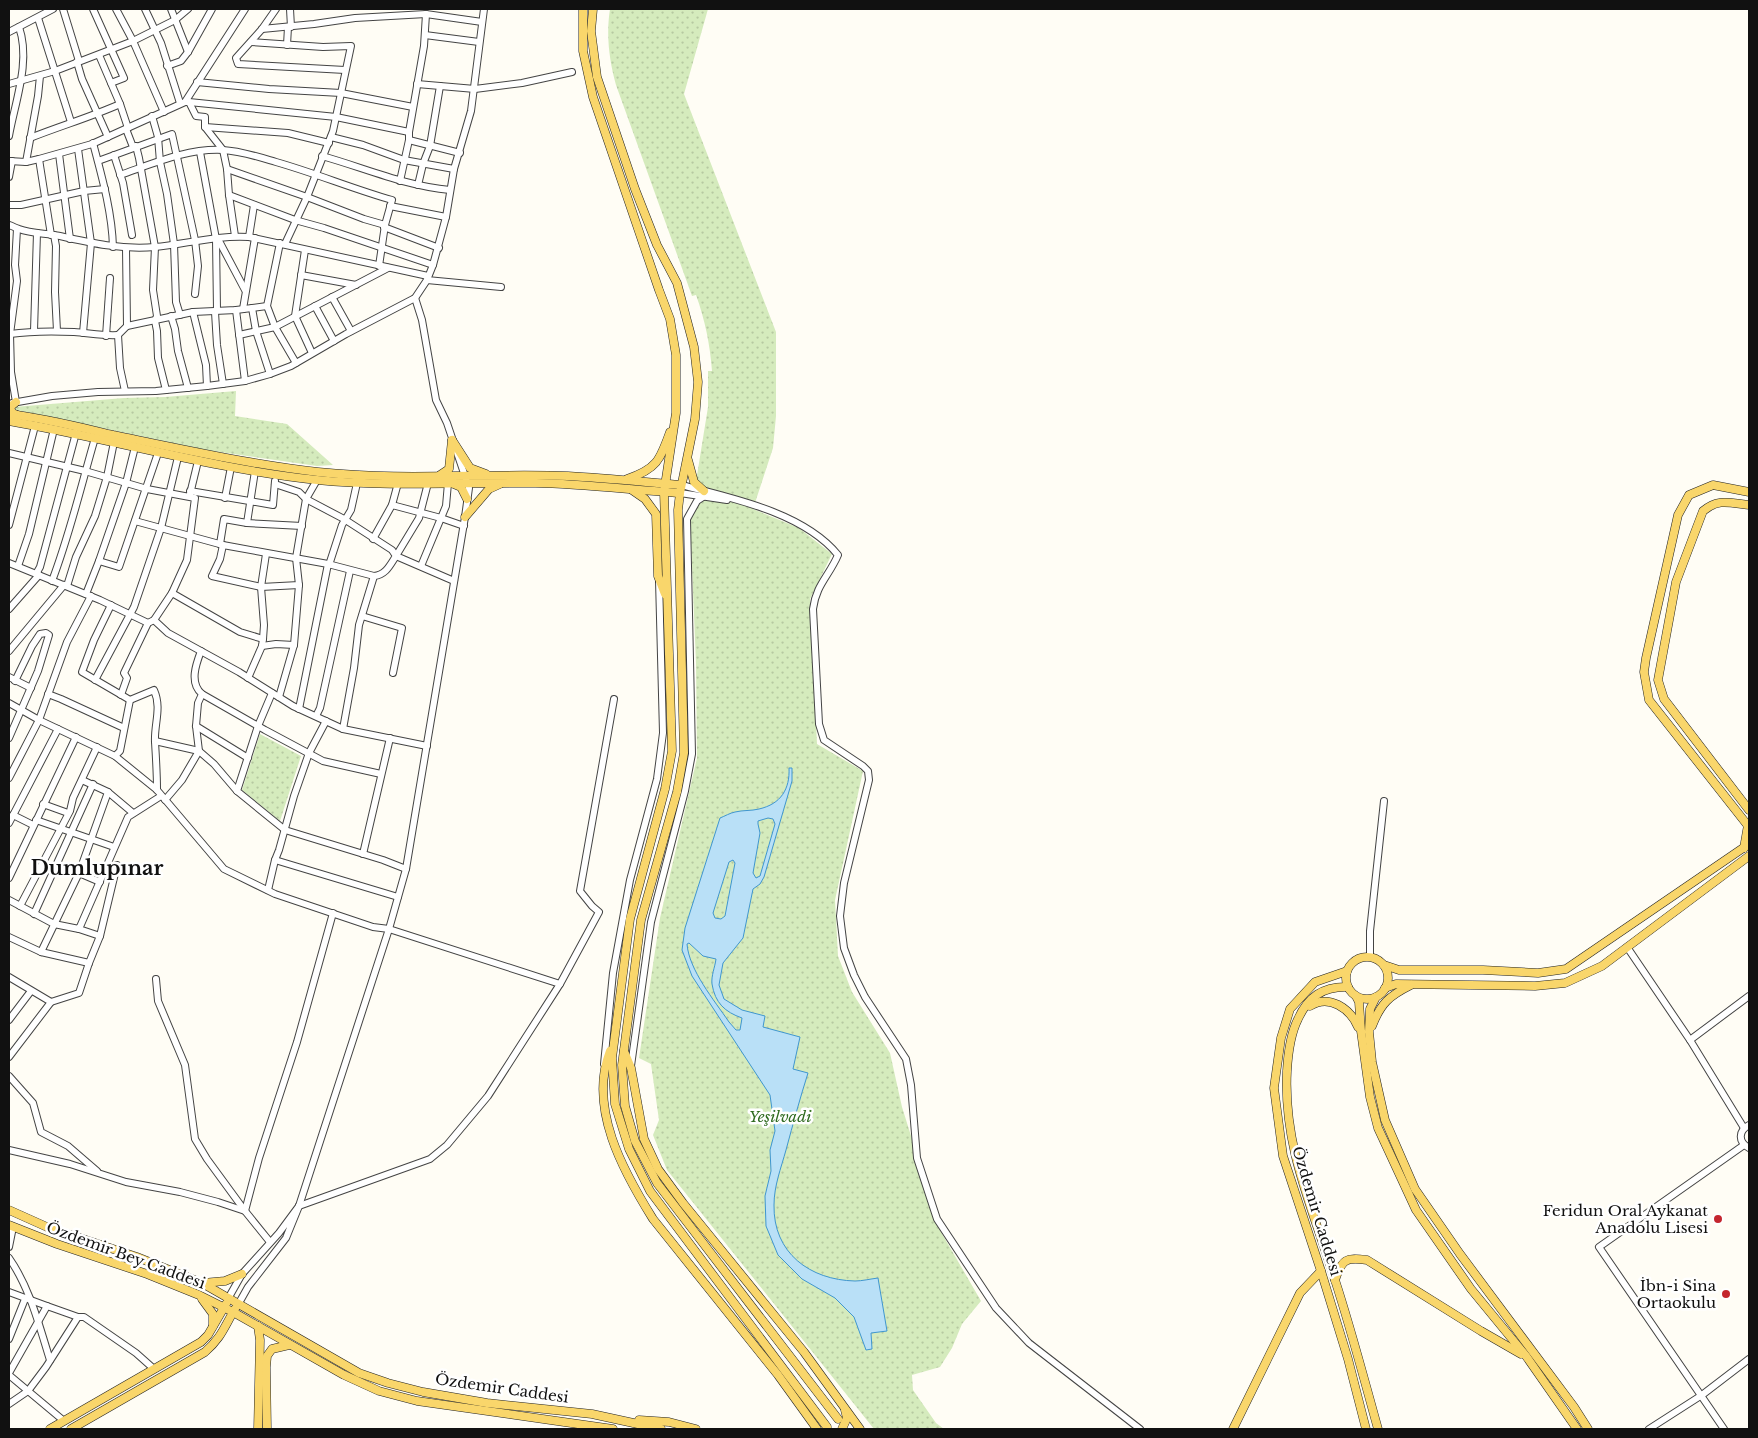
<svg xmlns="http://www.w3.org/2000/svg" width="1758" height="1438" viewBox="0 0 1758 1438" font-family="'Libre Baskerville',serif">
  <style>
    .park { fill: url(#park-dots) }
    .water { fill: #b9e0f7; stroke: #3f96cf; fill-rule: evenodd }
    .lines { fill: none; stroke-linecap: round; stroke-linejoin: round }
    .minor-casing { stroke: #444; stroke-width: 8 }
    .major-casing { stroke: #222; stroke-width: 9 }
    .minor { stroke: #fff; stroke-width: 6 }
    .major { stroke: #f9d66b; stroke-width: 8 }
    .poi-dot { fill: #c4262e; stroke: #fff; stroke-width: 2 }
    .labels { text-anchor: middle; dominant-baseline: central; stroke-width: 5; stroke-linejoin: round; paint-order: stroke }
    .park-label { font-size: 15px; font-style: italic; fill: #2f6b1f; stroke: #fff }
    .poi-label { font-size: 15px; fill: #111; stroke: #fff; text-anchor: end }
    .street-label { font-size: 15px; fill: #111; stroke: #fff }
    .district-label { font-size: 20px; font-weight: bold; fill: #111; stroke: #fff }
  </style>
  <defs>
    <pattern id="park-dots" width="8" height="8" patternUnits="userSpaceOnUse" patternTransform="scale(1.25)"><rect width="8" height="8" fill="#d5ebbd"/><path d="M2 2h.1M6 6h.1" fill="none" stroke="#b6c8a1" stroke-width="1.8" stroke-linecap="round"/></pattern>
  </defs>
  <rect width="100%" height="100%" fill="#fffdf5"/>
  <!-- park -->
  <g class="park">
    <path d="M610,9h98l-24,85 92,238v84l-3,32 -20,61 46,19 33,26 -22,45 7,145 46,27 -28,129 3,56 14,36 38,61 12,54 39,125 40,69 -19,23 -10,24 -12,19 -28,8 1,15 23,33 8,6h-70l-207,-259 -14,-35 6,-15 -8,-56 -12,-6 21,-140 37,-160 -1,-95 -6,-144 18,-112v-36h4c-2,-27 -7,-51 -16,-76l-4,1 -76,-211c-7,-26 -10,-50 -6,-76z"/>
    <path d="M236,391l-1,25 52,8 46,41 -16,1 -111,-16 -190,-40 -2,-3 110,-9 41,-1z"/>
    <path d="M260,734l41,22 -21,65 -38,-31z"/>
  </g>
  <!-- water -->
  <path class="water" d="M789,768h3v13l-28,96 -4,7 -7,5 -10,49 -20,25 -4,22 5,14 18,11 23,6 -2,11 37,10 -7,32 15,4c-8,25 -15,51 -22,77 -5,18 -12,36 -12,55 -1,48 36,75 81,76 7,0 15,-2 23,-3l9,53 -16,2 1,16 -6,1 -12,-33 -19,-19 -33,-19 -24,-24 -12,-29 -1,-30 6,-25 -1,-21 5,-19 -5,-36 -78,-119 -10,-26 3,-22 35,-110c5,-2 10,-5 15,-6 8,-2 16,-1 24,-3 22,-5 31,-20 30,-41zM768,818l5,1 2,5 -15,52 -4,2 -3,-5 7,-40 -2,-9v-3zM733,860l2,3 -10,53 -4,3 -6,-1 -2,-5 16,-51zM689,943l14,13 13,3c-1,8 -5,17 -4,25 3,19 13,28 30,34l-2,12h-4l-7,-8c-15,-22 -40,-52 -42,-78z"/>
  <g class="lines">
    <defs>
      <g id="minor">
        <path d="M63,9l16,52"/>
        <path d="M93,9l31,69 -13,5"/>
        <path d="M116,9l17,32 31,71"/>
        <path d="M145,9l16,34 19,60"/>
        <path d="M171,9l17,43"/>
        <path d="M276,9l-14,20 -26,29 2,6 107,6"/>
        <path d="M290,9l1,18"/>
        <path d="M38,18l33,104"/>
        <path d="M262,29l52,-5 41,-6 71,-4 56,8"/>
        <path d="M9,32l44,-23"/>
        <path d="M425,35l54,7"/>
        <path d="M251,42l72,5 28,-1 -18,85 -26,66 -22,47"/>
        <path d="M287,45l1,-18"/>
        <path d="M99,55l21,49 8,24"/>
        <path d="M77,62l5,17 26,58"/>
        <path d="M167,66l14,-5 7,-9 24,-43"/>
        <path d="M197,82l72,7 72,4 72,14"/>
        <path d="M9,84l46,-13 78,-30 42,-21 13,-11"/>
        <path d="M417,84l58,5 47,-6 50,-11"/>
        <path d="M186,102h3l7,14 9,1v10l18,23 4,19 2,26 6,41"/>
        <path d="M189,102l147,15 73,15"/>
        <path d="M152,116l6,21 2,25 7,32 7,50 2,58 4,13"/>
        <path d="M205,127l83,6 41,10"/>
        <path d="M126,129l7,18"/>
        <path d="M9,136c6,-34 22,-75 10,-109"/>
        <path d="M331,137l32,8 41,15 50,9"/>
        <path d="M30,138c30,-12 61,-21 90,-34"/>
        <path d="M409,140l51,13"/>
        <path d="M93,143c9,34 19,69 20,104"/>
        <path d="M136,146l3,12 16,89 -2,43 4,26 -2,5 2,10 1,27 8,32"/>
        <path d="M78,149l13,94 -8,90"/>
        <path d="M200,152l16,87 1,71"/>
        <path d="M59,154l11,85"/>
        <path d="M114,155l9,28 9,52"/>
        <path d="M322,156c43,12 83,30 128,34"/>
        <path d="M39,159l12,76"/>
        <path d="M9,161l17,1 13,-3 53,-15 93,-42 60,-93"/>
        <path d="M98,161l74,-27 23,106 3,26 -3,28"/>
        <path d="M26,162l12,-66 2,-20"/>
        <path d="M227,169l80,28 57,22 21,6"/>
        <path d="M120,175c32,-11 68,-27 103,-25 18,1 36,7 53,12 39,11 77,27 116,38l-7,25 -6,41"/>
        <path d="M9,177l3,-16"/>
        <path d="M400,181l9,-41v-8l15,-86 2,-32"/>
        <path d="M418,185l5,-21 7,-18 10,-60"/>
        <path d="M229,195l66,25 29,8 109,37"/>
        <path d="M9,205h12l63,-14 21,-2"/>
        <path d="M390,206l56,11"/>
        <path d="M9,225c4,1 6,3 10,4 13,5 28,4 41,7 31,7 62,14 95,11 31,-3 62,-12 94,-10l179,39"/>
        <path d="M384,227l55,21"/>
        <path d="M54,235l2,11 -1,46 2,39"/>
        <path d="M249,237l5,-32"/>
        <path d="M218,239l27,51"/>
        <path d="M280,243l-13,63 8,21 21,36"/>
        <path d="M305,250l-10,66 17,37"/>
        <path d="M301,275l55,10"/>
        <path d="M427,280l74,7"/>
        <path d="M332,297l19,34"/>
        <path d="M315,306l19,35"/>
        <path d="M252,308l4,23 14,43"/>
        <path d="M243,309l12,-71"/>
        <path d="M236,310l9,71"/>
        <path d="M193,312l13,53 1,21"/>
        <path d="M215,312l2,33 6,39"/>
        <path d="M171,316l4,13 3,22 10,37"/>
        <path d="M127,326l66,-14 43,-2 31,-4"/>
        <path d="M34,331l3,-98"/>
        <path d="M10,334c21,-3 42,-3 64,-2 15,1 29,4 44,3"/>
        <path d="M239,335l36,-8 113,-59"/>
        <path d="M106,336l4,-58"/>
        <path d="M125,391l-5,-23 -2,-33 9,-9 -1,-78"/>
        <path d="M16,402l-5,-30 -1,-38 7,-53 -2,-16 2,-36"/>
        <path d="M12,403l40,-7 46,-4 58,-1 51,-5 38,-5 25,-7 21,-8 55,-32 69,-36 12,-18 6,-15 13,-48 8,-48 17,-58 13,-102"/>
        <path d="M135,447l-9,36 -27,78 20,6 39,-114"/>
        <path d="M9,453l76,18 62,18 48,9 -8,62 -15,33 -18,27 -6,3 -24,50 3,5 -6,17"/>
        <path d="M428,483l-9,35 -23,38 58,25"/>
        <path d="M681,485c51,13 123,28 157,70 -9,21 -22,30 -25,54l6,115 5,16 39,26 5,5 1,9 -25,103 -4,33 4,32 10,27 11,22 41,62 5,26 6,73 20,61 59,89 33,35 111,86"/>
        <path d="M190,491l83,14 2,-24"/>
        <path d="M680,493l47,7"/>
        <path d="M190,494l8,-33"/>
        <path d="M225,498l6,-31"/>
        <path d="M392,505l49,13 23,8"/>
        <path d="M135,521l88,24 105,19 46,12c12,-1 16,-11 22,-20l-4,-6 -48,-31 -38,-20 -7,-7 -24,-8"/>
        <path d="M247,523l8,-52"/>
        <path d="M9,525l26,-99"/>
        <path d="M373,539l19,-34 6,-22"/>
        <path d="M220,544l4,-25 23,4 55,3"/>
        <path d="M223,545l-3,14 -8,17 49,11 38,-2 -3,-27 10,-59 11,-19"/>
        <path d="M9,563l91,37 48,23"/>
        <path d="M329,565l13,-40 9,-15 6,-27"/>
        <path d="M18,566l11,-32 25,-105"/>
        <path d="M421,566l25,-60 2,-23"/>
        <path d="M36,574l4,-7 36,-134"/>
        <path d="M52,581c18,-47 29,-95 43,-143"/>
        <path d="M67,586l9,-29 19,-41 12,-39 7,-35"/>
        <path d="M172,593l68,39 23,7"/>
        <path d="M86,594l13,-33"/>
        <path d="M111,605l-17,35 -12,32 48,28"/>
        <path d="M9,609l30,-34"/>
        <path d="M362,616l40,12 -9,45"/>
        <path d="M154,620l14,13 71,39 54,34 50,23 84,17"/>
        <path d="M262,646l14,-2 18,1"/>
        <path d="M9,651l55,-66"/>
        <path d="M9,677l22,11"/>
        <path d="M248,678l14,-32 1,-7 1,-14 -3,-38 5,-33"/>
        <path d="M95,680l39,-73 27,-79 17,-71"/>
        <path d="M272,693l-14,33 -21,65 48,39 98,30 23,9"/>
        <path d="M48,694l13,5 63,29"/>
        <path d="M202,694l63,36 58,31 58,13"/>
        <path d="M279,697l15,-52 5,-60"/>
        <path d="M130,700l24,-10c8,18 0,34 1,52 1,16 2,31 2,48"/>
        <path d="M9,703l30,17 76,36 42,34 67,79 51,25 98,33 16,2 171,55"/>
        <path d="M299,709l29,-145"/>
        <path d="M316,716l4,-8 30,-137"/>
        <path d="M196,726l52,32"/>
        <path d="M343,729l11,-61 5,-43 15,-49"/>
        <path d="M9,738l29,-67 11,-36 -3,-2 -6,1 -8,12 -17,35"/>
        <path d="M155,741l44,10 15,13 23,27"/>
        <path d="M115,756l5,-5 10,-51"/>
        <path d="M9,778l30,-58 28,-78 24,-46"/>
        <path d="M82,780l26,12 25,21"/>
        <path d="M165,800l17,-20 17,-29 -3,-25 2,-23 4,-9c-13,-11 -6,-30 -1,-43"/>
        <path d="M43,804l25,9"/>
        <path d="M13,815l20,10"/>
        <path d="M36,820l78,27"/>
        <path d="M9,823l49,-94"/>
        <path d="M363,854l27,-116"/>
        <path d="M275,860l123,37"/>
        <path d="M79,873l21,9"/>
        <path d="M9,878l67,-141"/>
        <path d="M268,890l7,-30 4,-10 15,-54 15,-43 17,-32"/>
        <path d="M9,900l45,24 25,5 49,-112 33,-21"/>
        <path d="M20,906l50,-95 3,-13 24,-51"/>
        <path d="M34,914l59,-130"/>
        <path d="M100,936l17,-71"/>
        <path d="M9,937l32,15 48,11"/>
        <path d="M1627,947l63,93"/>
        <path d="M41,952l38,-79 29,-81"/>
        <path d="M1370,957v-26l14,-130"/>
        <path d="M9,977l42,25 -42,55"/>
        <path d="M156,979l2,22 27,64 10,74 12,20 38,52 25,31"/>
        <path d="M51,1002l28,-9 10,-30 11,-27 -21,-7"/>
        <path d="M9,1020l22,-29"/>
        <path d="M604,1064l9,-91 17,-93 27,-101 6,-46 -4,-153"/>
        <path d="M631,1066l20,-144 34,-131 7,-37 -5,-235 10,-18 6,-4"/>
        <path d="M9,1076l24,27 8,29 27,14 29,25"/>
        <path d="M1749,1125c-11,6 -11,17 0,23"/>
        <path d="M1744,1128l-54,-88 59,-44"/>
        <path d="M9,1150l61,14 56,18 54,10 38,10 27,9 14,-53 38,-116 36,-129"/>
        <path d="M299,1206l90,-277 17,-60 59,-352 4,-29 -22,-65 -11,-23 -14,-80 -7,-22"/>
        <path d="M299,1206l131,-47 17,-14 41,-49 72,-112 39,-72 -7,-6 -12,-15 34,-192"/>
        <path d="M9,1247l4,-20"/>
        <path d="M9,1258c21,30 30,67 41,102"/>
        <path d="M9,1292l38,14"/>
        <path d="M229,1297l13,-23 37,-41 20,-27 -13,32 -38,49 -9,16"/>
        <path d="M9,1339l16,-40"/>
        <path d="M9,1373l38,-67 31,11"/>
        <path d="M9,1375l55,46"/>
        <path d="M9,1404l19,-13 18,-24 32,-50h6l52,36 18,16"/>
        <path d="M1649,1429l53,-34 47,-36"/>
        <path d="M1724,1429l-125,-182 145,-102"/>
      </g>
      <g id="major">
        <path d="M583,9v42l10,46 66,193 11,29 6,36v58l-12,79 8,259 -7,38 -35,130 -18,139 3,46 14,45 21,42 177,236"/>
        <path d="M593,9l-2,22 6,46 38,112 22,56 20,38 17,64 4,35 -3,37 -15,74 -2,17 6,243 -7,39 -36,128 -19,145 3,41 10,35 22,42 181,236"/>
        <path d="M16,402l-6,5 2,6 5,2"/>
        <path d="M9,414c35,4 70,13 104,21 68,14 136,29 205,37 83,9 167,1 250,4 38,2 76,6 113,9"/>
        <path d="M9,421c103,18 204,48 308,59 73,7 146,2 219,3 48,1 96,7 144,10"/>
        <path d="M452,440l18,28 16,6"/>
        <path d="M688,460l6,22 10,9"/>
        <path d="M440,475l9,-6 3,-29"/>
        <path d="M627,479c30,-10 33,-19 43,-47"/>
        <path d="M454,484l7,3 6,12"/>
        <path d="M632,490l13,9 11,15 2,62 7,18"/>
        <path d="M1749,492l-36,-7 -24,10 -11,20 -32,143 -2,14 5,28 100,127"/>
        <path d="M1749,505c-19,-2 -31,-7 -46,6l-27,71 -18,98 6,19 85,111"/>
        <path d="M465,517l24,-28 11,-5"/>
        <path d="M1744,848l4,-23"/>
        <circle cx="1367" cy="978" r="21"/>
        <path d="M1384,965l15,5h84l55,3 28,-4 183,-125"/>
        <path d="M1347,971l-32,11 -25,27 -9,29 -7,50 9,68 38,115 27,88 18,70"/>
        <path d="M1348,987c-25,-1 -40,10 -50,32 -8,16 -10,34 -11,52 -4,76 26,138 48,209 16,49 29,99 43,149"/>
        <path d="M1385,988l11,-4 139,2 30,-3 37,-17 147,-110"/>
        <path d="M1356,996l3,6 2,29 9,66 8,31 38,82 55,79 55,67 51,73"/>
        <path d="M1376,997l-6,12 -1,23 3,30 13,58 30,69 45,65 114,153 14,22"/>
        <path d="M1310,1006c19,-12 40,2 48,21"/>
        <path d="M1372,1026c9,-23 17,-30 39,-41"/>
        <path d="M610,1051c-22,57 13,120 43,168l125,156 39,54"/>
        <path d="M624,1051l7,17 13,71 14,30 25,34 121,149 56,77"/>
        <path d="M9,1210l38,17 90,30 65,26 157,90 29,10 35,9 64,11 105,11 69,15"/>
        <path d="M9,1225l48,19 90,30 52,21 34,17 111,63 35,16 38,10 196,28"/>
        <path d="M1335,1280c7,-21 11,-23 32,-20l114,71 40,23"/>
        <path d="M203,1283l22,-2 17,-7"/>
        <path d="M202,1299l11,15v12"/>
        <path d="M639,1420l30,2 27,7"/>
        <path d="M50,1429l151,-87 7,-7 18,-31"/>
        <path d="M71,1429l134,-77c17,-15 19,-25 30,-43"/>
        <path d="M258,1429l2,-89 -2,-14"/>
        <path d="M267,1429l-1,-62 1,-11 5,-7 17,-4"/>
        <path d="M842,1429l5,-11 -2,-8"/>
        <path d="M1233,1429l67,-136 21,-22"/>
      </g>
    </defs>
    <!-- minor casing -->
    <use href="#minor" class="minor-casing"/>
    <!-- major casing -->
    <use href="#major" class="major-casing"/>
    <!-- minor -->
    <use href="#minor" class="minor"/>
    <!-- major -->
    <use href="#major" class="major"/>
  </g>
  <!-- markers -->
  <g class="poi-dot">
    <circle cx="1718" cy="1219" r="5"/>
    <circle cx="1726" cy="1294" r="5"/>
  </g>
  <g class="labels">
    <!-- park labels -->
    <g class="park-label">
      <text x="780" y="1116">Yeşilvadi</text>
    </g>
    <!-- poi labels -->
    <g class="poi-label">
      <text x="1708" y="1210">Feridun Oral Aykanat<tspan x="1708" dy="17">Anadolu Lisesi</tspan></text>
      <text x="1716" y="1285">İbn-i Sina<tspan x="1716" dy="17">Ortaokulu</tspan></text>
    </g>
    <!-- street labels -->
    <g class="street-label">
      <text transform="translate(1317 1211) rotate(73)">Özdemir Caddesi</text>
      <text transform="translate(126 1255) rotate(20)">Özdemir Bey Caddesi</text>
      <text transform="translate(502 1388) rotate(8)">Özdemir Caddesi</text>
    </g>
    <!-- district labels -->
    <g class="district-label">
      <text x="97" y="868">Dumlupınar</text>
    </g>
  </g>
  <!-- border -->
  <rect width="1758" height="1438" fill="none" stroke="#111111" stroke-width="20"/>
</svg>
